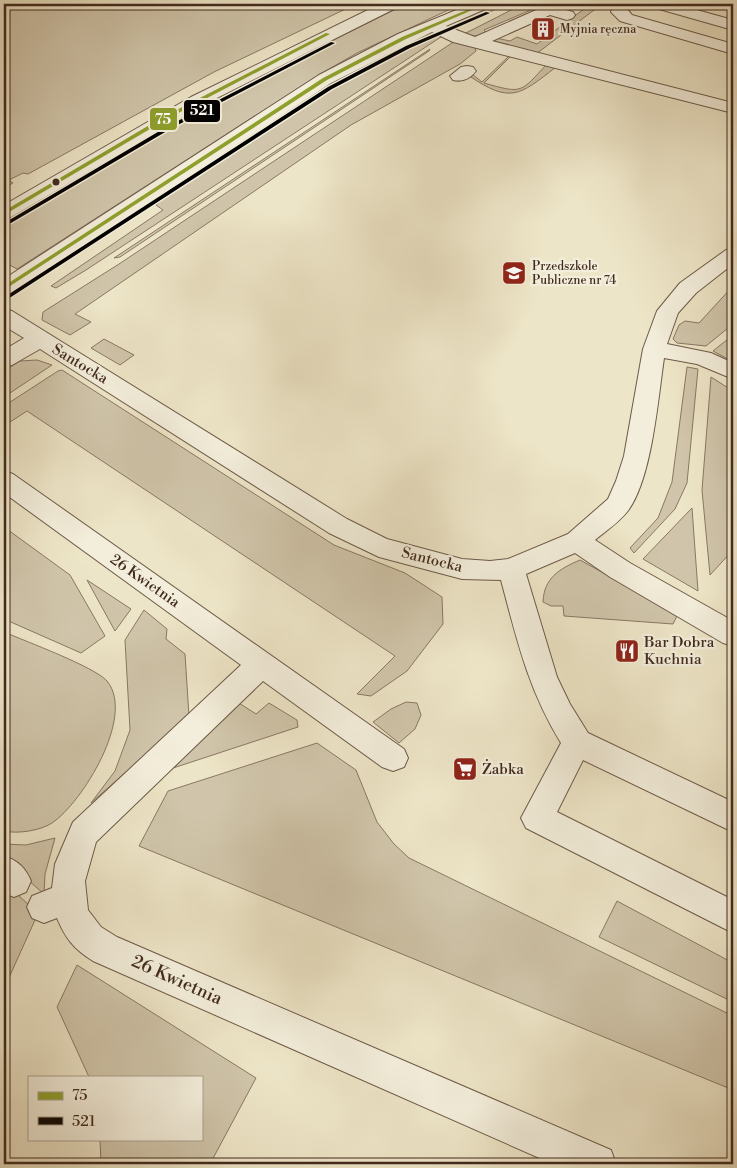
<svg xmlns="http://www.w3.org/2000/svg" width="737" height="1168" viewBox="0 0 737 1168" font-family="'Libre Bodoni',serif">
  <style>
    .green { fill: #d0c5aa; stroke: #897864 }
    .lines { fill: none; stroke-linecap: round; stroke-linejoin: round }
    .minor-casing { stroke: #6d5a48; stroke-width: 2 }
    .minor { fill: #f3eedb; fill-rule: evenodd }
    .bus-1-casing { stroke: #f3eedb; stroke-width: 3 }
    .bus-2-casing { stroke: #f3eedb; stroke-width: 3 }
    .bus-1 { fill: #8fa02d; fill-rule: evenodd }
    .bus-2 { fill: #000; fill-rule: evenodd }
    .bus-dot { fill: #422b1e; stroke: #f3eedb; stroke-width: 2 }
    .labels { text-anchor: middle; dominant-baseline: central; stroke-width: 4.5; stroke-linejoin: round; paint-order: stroke }
    .far-poi-label { font-size: 12px; fill: #422b1e; stroke: #f3eedb; text-anchor: start }
    .street-label { font-size: 15px; fill: #422b1e; stroke: #f3eedb }
    .poi-label { font-size: 15px; fill: #422b1e; stroke: #f3eedb; text-anchor: start }
    .near-street-label { font-size: 18px; fill: #422b1e; stroke: #f3eedb }
    .line-badge { stroke: #f3eedb; stroke-width: 2 }
    .badge-label { font-size: 14px; text-anchor: middle; font-weight: bold; fill: #fff }
  </style>
  <rect width="100%" height="100%" fill="#ede5c7"/>
  <filter id="stains"><feTurbulence type="fractalNoise" baseFrequency=".004" numOctaves="4"/><feColorMatrix values="0 0 0 0 .2 0 0 0 0 .09 0 0 0 0 .02 0 0 0 .5 -.17"/></filter>
  <radialGradient id="worn" r=".72"><stop offset=".6" stop-color="#630" stop-opacity="0"/><stop offset="1" stop-color="#630" stop-opacity=".3"/></radialGradient>
  <!-- green -->
  <g class="green">
    <path d="M4,4h352l-142,68 -186,102 -5,-1 -14,7 4,3 -9,5z"/>
    <path d="M406,4h55l-104,49 -40,23 -300,193 -13,-7v-39l216,-127z"/>
    <path d="M497,4h9l-51,25 4,-7z"/>
    <path d="M523,4h22l-61,26 2,2c-8,5 -14,5 -22,2z"/>
    <path d="M569,4h33l-66,50 -46,-12 6,-4 14,3 7,-4 20,7 47,-35z"/>
    <path d="M432,35l9,2 -355,233 -30,18 -5,-2 112,-76 -7,-5 27,-25 125,-82 44,-27 71,-35z"/>
    <path d="M455,41l20,6 1,4 -16,13 -109,61 -276,189 16,8 -21,13 -28,-15 1,-8 76,-48z"/>
    <path d="M430,49l-1,2 -309,206 -6,1z"/>
    <path d="M510,55h2l-28,28c39,11 36,10 63,-19l9,3c-37,29 -46,37 -88,8h5l9,7z"/>
    <path d="M733,286v38l-27,22 -29,-3 -4,-4 6,-14 6,-4 14,2z"/>
    <path d="M733,335v27l-20,-11z"/>
    <path d="M104,339l30,16 -14,10 -29,-17z"/>
    <path d="M37,360l15,5 -48,32v-26l16,-10z"/>
    <path d="M687,367l11,2 -11,114 -12,26 -41,44 -4,-5 28,-30 14,-36z"/>
    <path d="M62,370l272,175 71,28 37,24 1,27 -36,47 -36,25 -14,-2 38,-38 -368,-245 -23,15v-20l54,-35z"/>
    <path d="M711,377l22,14v159l-23,25 -8,-85z"/>
    <path d="M692,508l6,83 -55,-32z"/>
    <path d="M4,527l66,48 35,61 -24,17 -77,-34z"/>
    <path d="M580,560l98,54 -5,10 -109,-8 -1,-10h-12l-8,-4c1,-24 16,-33 37,-42z"/>
    <path d="M87,580l44,29 -16,22z"/>
    <path d="M144,610l23,19 -1,10 19,15 4,62 -98,87 24,-32 15,-41 -5,-90z"/>
    <path d="M4,632c21,9 91,35 103,49 29,35 -25,122 -55,142 -12,8 -35,11 -48,8z"/>
    <path d="M406,702l11,1 4,12 -6,14 -16,14 -26,-21 18,-13z"/>
    <path d="M239,703l17,11 13,-11 28,17 1,7 -140,46z"/>
    <path d="M317,743l39,27 21,52 17,22 15,14 324,158v74l-594,-244 29,-55z"/>
    <path d="M55,838l-10,36 -1,20 -40,-35v-15l22,1z"/>
    <path d="M4,882l26,24 5,14 -28,62 -3,15z"/>
    <path d="M617,901l116,62v39l-134,-65z"/>
    <path d="M77,965l179,113 -46,86h-109l-1,-25h101v-62h-112l-32,-70z"/>
  </g>
  <g class="lines">
    <defs>
      <g id="minor">
        <path d="M380,4h20l-2,3 -195,98 -192,112 -7,2v-14l187,-108z"/>
        <path d="M471,4h21l-2,3 -44,19 29,11 68,-30 6,-2 24,7 2,3 -2,3 -6,2 -17,-5 -58,26 241,62v10l-280,-71 -21,-10 -101,51 -319,210 -8,1v-15l315,-204 79,-41z"/>
        <path d="M614,4h18l-5,5 5,6 101,29v10l-113,-33 -9,-9z"/>
        <path d="M650,4h25l58,16v10l-81,-23z"/>
        <path d="M467,66l6,1 3,4c-6,8 -14,11 -23,9l-3,-4 11,-9z"/>
        <path d="M733,248v16l-37,29 -18,20 -11,31 44,9 22,10v16l-36,-15 -33,-6c-6,40 -12,122 -37,154 -8,10 -21,19 -32,28l35,23 103,58v25l-10,-3 -113,-66 -35,-24 -49,21 31,103 13,27 18,29 145,69v30l-150,-72 -26,52 176,88v33l-207,-105 -5,-10 40,-75c-33,-54 -44,-103 -60,-163l-39,-1 -83,-22 -50,-24 -289,-184 -28,16 -8,2v-17l20,-12 -20,-12v-17l8,2 335,208 40,20 75,20 28,2 18,-2 60,-25 40,-35 8,-18 8,-25 19,-107 14,-38 23,-28 46,-33z"/>
        <path d="M4,471l9,3 391,275 4,9 -4,9 -11,4 -11,-4 -119,-86 -167,161 -11,39 3,29 13,17 16,10 494,213 5,14h-63l-460,-203c-19,-12 -28,-23 -36,-43l-13,5 -12,-5 -5,-11 5,-11 20,-8 3,-24 18,-42 168,-157 -237,-172z"/>
        <path d="M4,856c14,5 21,11 27,25l-5,11 -12,5 -10,-4z"/>
      </g>
    </defs>
    <!-- minor casing -->
    <use href="#minor" class="minor-casing"/>
    <!-- minor -->
    <use href="#minor" class="minor"/>
    <defs>
      <g id="bus-1">
        <path d="M481,4h5l-80,35 -79,41 -323,210v-4l319,-208 79,-41z"/>
        <path d="M326,33l4,1 -163,85 -163,96v-4l159,-94z"/>
      </g>
      <g id="bus-2">
        <path d="M486,12l4,1 -80,35 -78,41 -321,208 -2,1 -3,-2 322,-209 78,-41z"/>
        <path d="M331,42l4,1 -163,85 -161,95 -2,1 -3,-2 162,-96z"/>
      </g>
    </defs>
    <!-- bus-1 casing -->
    <use href="#bus-1" class="bus-1-casing"/>
    <!-- bus-2 casing -->
    <use href="#bus-2" class="bus-2-casing"/>
    <!-- bus-1 -->
    <use href="#bus-1" class="bus-1"/>
    <!-- bus-2 -->
    <use href="#bus-2" class="bus-2"/>
  </g>
  <!-- icons -->
  <defs>
    <symbol id="building-square" viewBox="-11 -11 22 22"><rect x="-9" y="-9" width="18" height="18" rx="4" fill="#8f2418" stroke="#f3eedb"/><path d="M-4-6H4V6H1V3H-1V6H-4ZM-2.5-4.3h1.7v1.8h-1.7ZM.8-4.3h1.7v1.8H.8ZM-2.5-1h1.7V.8h-1.7ZM.8-1h1.7V.8H.8Z" fill="#fff"/></symbol>
    <symbol id="school-square" viewBox="-11 -11 22 22"><rect x="-9" y="-9" width="18" height="18" rx="4" fill="#8f2418" stroke="#f3eedb"/><path d="M0-5L7-2L0 1L-7-2ZM-4 1L0 2.5L4 1V4Q0 6-4 4Z" fill="#fff"/></symbol>
    <symbol id="restaurant-square" viewBox="-11 -11 22 22"><rect x="-9" y="-9" width="18" height="18" rx="4" fill="#8f2418" stroke="#f3eedb"/><path d="M-5-6h1v4h1v-4h1v4h1v-4h1v5L-1.5 .5V6h-2V.5L-5-1ZM5-6V6H3V1.5H1.5Q1.5-4 5-6Z" fill="#fff"/></symbol>
    <symbol id="supermarket-square" viewBox="-11 -11 22 22"><rect x="-9" y="-9" width="18" height="18" rx="4" fill="#8f2418" stroke="#f3eedb"/><path d="M-6-5.5h2.5l.6 2H6L4.5 2H-2.5L-4.4-4H-6ZM-1.5 3.2a1.3 1.3 0 1 0 .1 0ZM3 3.2a1.3 1.3 0 1 0 .1 0Z" fill="#fff"/></symbol>
  </defs>
  <g fill-rule="evenodd">
    <use href="#building-square" x="529" y="15" width="28" height="28"/>
    <use href="#school-square" x="500" y="259" width="28" height="28"/>
    <use href="#restaurant-square" x="613" y="637" width="28" height="28"/>
    <use href="#supermarket-square" x="451" y="755" width="28" height="28"/>
  </g>
  <!-- markers -->
  <circle class="bus-dot" cx="56" cy="182" r="4.5"/>
  <g class="labels">
    <!-- far-poi labels -->
    <g class="far-poi-label">
      <text x="560" y="29">Myjnia ręczna</text>
      <text x="532" y="266">Przedszkole<tspan x="532" dy="14">Publiczne nr 74</tspan></text>
    </g>
    <!-- street labels -->
    <g class="street-label">
      <text transform="translate(80 364) rotate(31)">Santocka</text>
      <text transform="translate(432 560) rotate(14)">Santocka</text>
      <text transform="translate(145 581) rotate(35)">26 Kwietnia</text>
    </g>
    <!-- poi labels -->
    <g class="poi-label">
      <text x="644" y="642">Bar Dobra<tspan x="644" dy="17">Kuchnia</tspan></text>
      <text x="482" y="769">Żabka</text>
    </g>
    <!-- near-street labels -->
    <g class="near-street-label">
      <text transform="translate(177 980) rotate(24)">26 Kwietnia</text>
    </g>
  </g>
  <g class="line-badge">
    <rect x="183" y="99" width="38" height="24" rx="5" fill="#000"/>
    <rect x="149" y="107" width="29" height="24" rx="5" fill="#8fa02d"/>
  </g>
  <g class="badge-label">
    <text x="202" y="115">521</text>
    <text x="163" y="124">75</text>
  </g>
  <!-- margin -->
  <rect width="737" height="1168" fill="none" stroke="#ede5c7" stroke-width="20"/>
  <rect x="5" y="5" width="727" height="1158" fill="none" stroke="#422b1e" stroke-width="2.5"/>
  <rect x="10" y="10" width="717" height="1148" fill="none" stroke="#422b1e"/>
  <!-- legend -->
  <rect x="28" y="1076" width="175" height="65" fill="#f3eedb" stroke="#aca08f"/>
  <rect x="38" y="1092" width="25" height="8" fill="#8fa02d" stroke="#aca08f"/>
  <text x="72" y="1100" font-size="15" fill="#422b1e">75</text>
  <rect x="38" y="1117" width="25" height="8" fill="#000000" stroke="#aca08f"/>
  <text x="72" y="1126" font-size="15" fill="#422b1e">521</text>
  <rect width="100%" height="100%" filter="url(#stains)"/>
  <rect width="100%" height="100%" fill="url(#worn)"/>
</svg>
